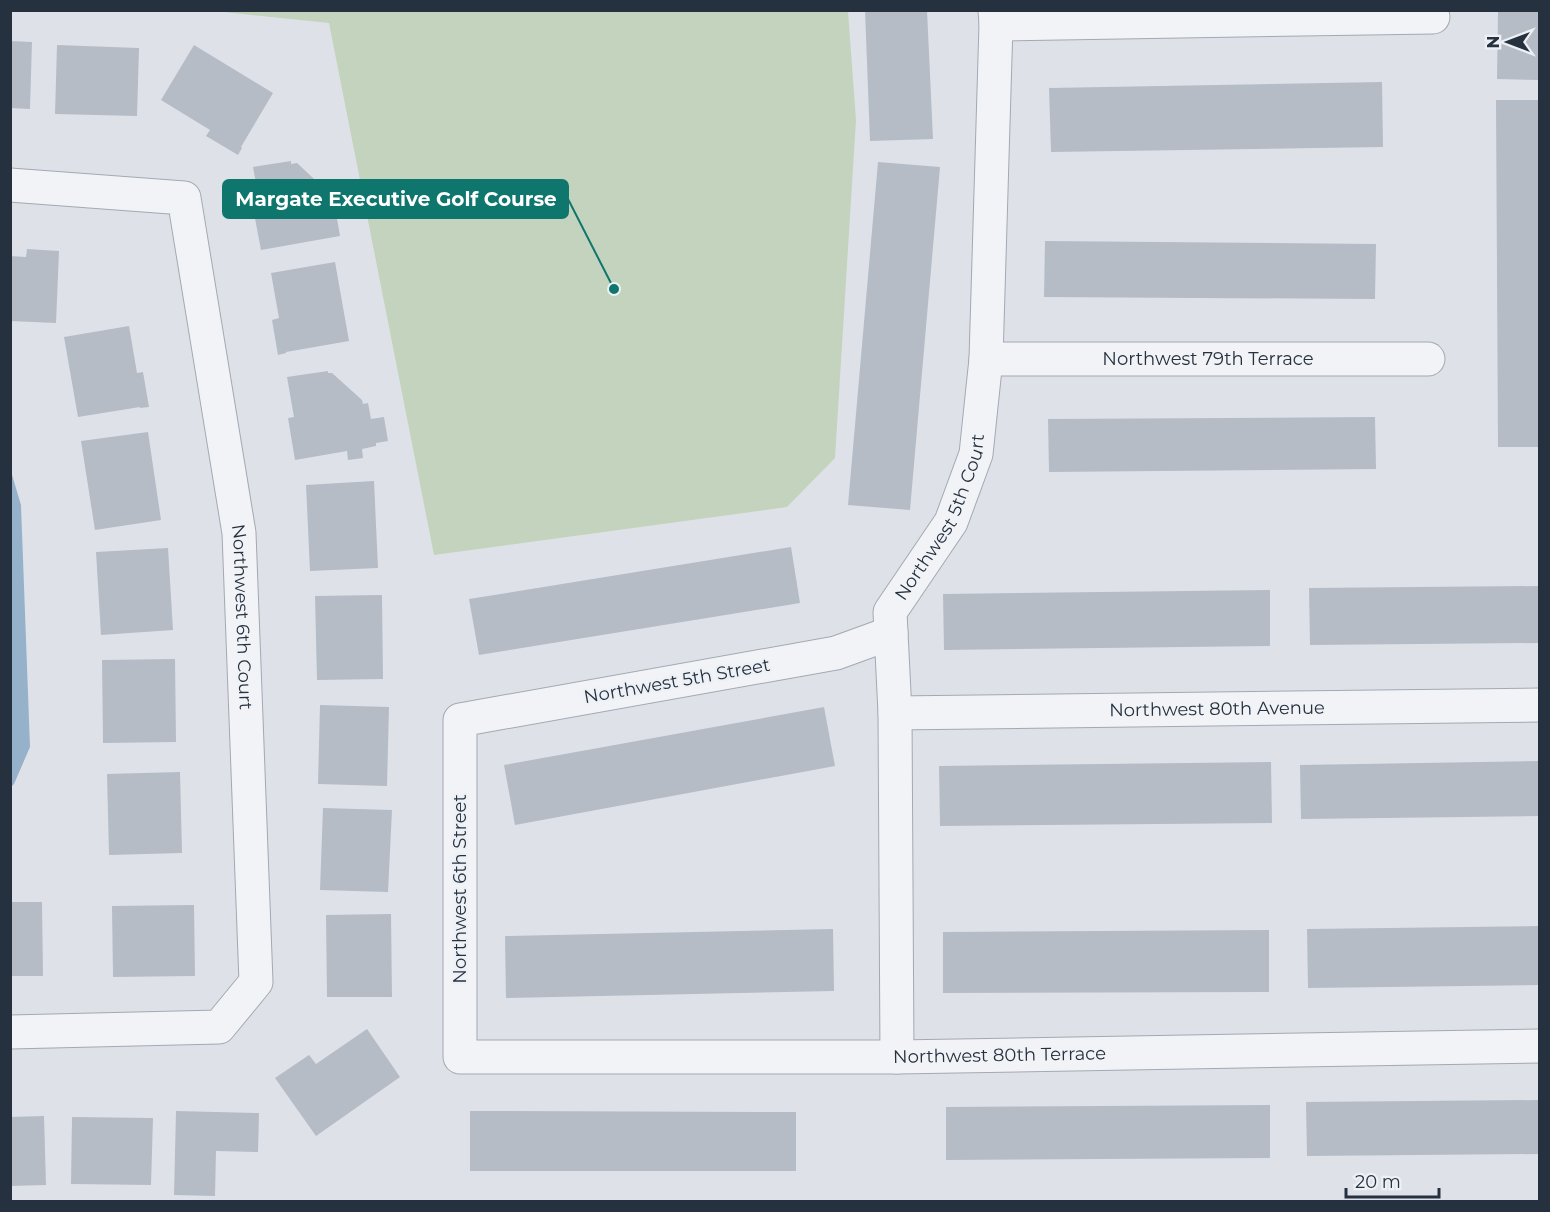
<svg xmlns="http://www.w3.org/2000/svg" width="1550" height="1212" viewBox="0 0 1550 1212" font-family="Montserrat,sans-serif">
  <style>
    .green { fill: #c4d3be }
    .water { fill: #96b2cb }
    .building { fill: #b5bcc6 }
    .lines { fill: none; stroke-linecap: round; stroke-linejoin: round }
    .minor-casing { stroke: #a3a9b2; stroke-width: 35 }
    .minor { stroke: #f1f3f6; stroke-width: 33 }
    .labels { text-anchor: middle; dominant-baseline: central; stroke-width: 4.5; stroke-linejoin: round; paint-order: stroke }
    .street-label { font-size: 18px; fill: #263140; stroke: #edf1f6 }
    .leader { fill: none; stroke: #0f766e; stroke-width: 2 }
    .callout-dot { fill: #0f766e; stroke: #edf1f6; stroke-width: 2 }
    .callout { fill: #0f766e; stroke: #0f766e; stroke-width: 2 }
    .callout-label { font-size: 20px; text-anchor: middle; font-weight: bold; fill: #fff }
  </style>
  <rect width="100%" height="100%" fill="#dee2e8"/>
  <!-- green -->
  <path class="green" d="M214,11h634l8,109 -21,338 -48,49 -353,48 -105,-532z"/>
  <!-- water -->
  <path class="water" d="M10,468l11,37 9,242 -16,37 -3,3z"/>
  <!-- building -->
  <g class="building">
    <path d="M865,10h62l6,129 -63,2z"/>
    <path d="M1498,10h42v70l-43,-1z"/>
    <path d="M10,41l22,1 -2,67 -20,-1z"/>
    <path d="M57,45l82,3 -2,68 -82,-2z"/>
    <path d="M194,45l79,48 -32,54 1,1 -4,7 -32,-19 4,-6 -49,-30z"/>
    <path d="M1382,82l1,65 -332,5 -2,-64z"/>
    <path d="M1496,100h44v347h-42z"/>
    <path d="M291,161v3l6,-1 31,29 1,3h4l7,41 -79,14 -8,-42 7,-2 -7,-39z"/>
    <path d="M878,162l62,5 -30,343 -62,-5z"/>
    <path d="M1045,241l331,3 -1,55 -331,-2z"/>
    <path d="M27,249l32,2 -3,72 -46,-2v-65l16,1z"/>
    <path d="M335,262l14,79 -63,11v1l-8,2 -6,-35 7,-2 -8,-45z"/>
    <path d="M129,326l8,47 6,-1 6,35 -9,1v-1l-62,10 -14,-80z"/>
    <path d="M328,371v2h4l30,27 1,4 5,-1 3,16 13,-2 4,24 -12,2v3l-14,3 1,9 -15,2 -1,-9 -52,9 -7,-42 6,-1 -7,-40z"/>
    <path d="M1375,417l1,52 -327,3 -1,-53z"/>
    <path d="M148,432l13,88 -66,10 -14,-89z"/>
    <path d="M374,481l4,87 -68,3 -4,-86z"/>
    <path d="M791,547l9,56 -321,52 -10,-56z"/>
    <path d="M168,548l5,82 -72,5 -5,-83z"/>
    <path d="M1540,586v57l-230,2 -1,-57z"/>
    <path d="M1270,590v56l-326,4 -1,-56z"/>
    <path d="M382,595l1,84 -66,1 -2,-84z"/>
    <path d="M175,659l1,83 -73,1 -1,-83z"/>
    <path d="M320,705l69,2 -2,79 -69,-2z"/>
    <path d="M824,707l11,59 -320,59 -11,-60z"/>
    <path d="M1540,761v55l-239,3 -1,-54z"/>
    <path d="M1271,762l1,61 -332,3 -1,-60z"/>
    <path d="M180,772l2,81 -73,2 -2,-81z"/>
    <path d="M323,808l69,2 -4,82 -68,-2z"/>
    <path d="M10,902h32l1,74h-33z"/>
    <path d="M194,905l1,71 -82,1 -1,-71z"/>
    <path d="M391,914l1,83h-65l-1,-82z"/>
    <path d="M1540,926v59l-232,3 -1,-59z"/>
    <path d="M833,929l1,62 -328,7 -1,-62z"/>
    <path d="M1269,930v62l-326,1v-61z"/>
    <path d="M367,1029l33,48 -84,59 -41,-58 34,-23 7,9z"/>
    <path d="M1540,1100v54l-233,2 -1,-54z"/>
    <path d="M1270,1105v53l-324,2v-53z"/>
    <path d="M176,1111l83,2 -1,39 -42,-1 -1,45 -41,-1z"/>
    <path d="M470,1111l326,1v59h-326z"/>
    <path d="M44,1116l2,69 -36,1v-69z"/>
    <path d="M72,1117l81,1 -2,67 -80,-1z"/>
  </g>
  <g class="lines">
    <defs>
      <g id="minor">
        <path d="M996,24l437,-7"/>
        <path id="s1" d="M10,185l174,13 55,335 17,449 -37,45 -209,5"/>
        <path id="s2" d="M986,359h442"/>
        <path id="s3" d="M891,633l-55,20 -376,67v337h437l643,-11"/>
        <path id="s4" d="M895,713l645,-8"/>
        <path id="s5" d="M897,1057l-2,-344 -5,-101 61,-90 25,-68 10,-95 10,-335 -1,-14"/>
      </g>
    </defs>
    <!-- minor casing -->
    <use href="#minor" class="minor-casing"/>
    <!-- minor -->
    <use href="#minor" class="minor"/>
  </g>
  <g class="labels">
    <!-- street labels -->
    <g class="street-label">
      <text stroke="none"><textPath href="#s2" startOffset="222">Northwest 79th Terrace</textPath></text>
      <text stroke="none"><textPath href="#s5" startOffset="554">Northwest 5th Court</textPath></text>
      <text stroke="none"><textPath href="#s1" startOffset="598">Northwest 6th Court</textPath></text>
      <text transform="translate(677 681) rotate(-10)">Northwest 5th Street</text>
      <text stroke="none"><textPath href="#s4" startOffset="322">Northwest 80th Avenue</textPath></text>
      <text transform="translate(460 889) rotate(-90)">Northwest 6th Street</text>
      <text stroke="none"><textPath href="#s3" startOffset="1317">Northwest 80th Terrace</textPath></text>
    </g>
  </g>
  <!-- callouts -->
  <path class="leader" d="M614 289L568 199"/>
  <circle class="callout-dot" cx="614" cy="289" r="6"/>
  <rect class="callout" x="223" y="180" width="345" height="38" rx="6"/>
  <g class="callout-label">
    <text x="396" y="206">Margate Executive Golf Course</text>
  </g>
  <!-- border -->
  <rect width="1550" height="1212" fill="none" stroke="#263140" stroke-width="24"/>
  <!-- north arrow -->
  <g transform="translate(1508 42) rotate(270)" stroke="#edf1f6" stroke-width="4.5" paint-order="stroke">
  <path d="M0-4.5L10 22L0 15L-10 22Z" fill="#263140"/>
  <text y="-9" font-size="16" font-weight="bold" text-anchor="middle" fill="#263140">N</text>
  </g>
  <!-- scale -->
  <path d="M1346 1188v9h93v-9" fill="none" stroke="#263140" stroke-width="3"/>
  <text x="1355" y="1188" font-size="18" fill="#263140" stroke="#edf1f6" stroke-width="4.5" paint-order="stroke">20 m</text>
</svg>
